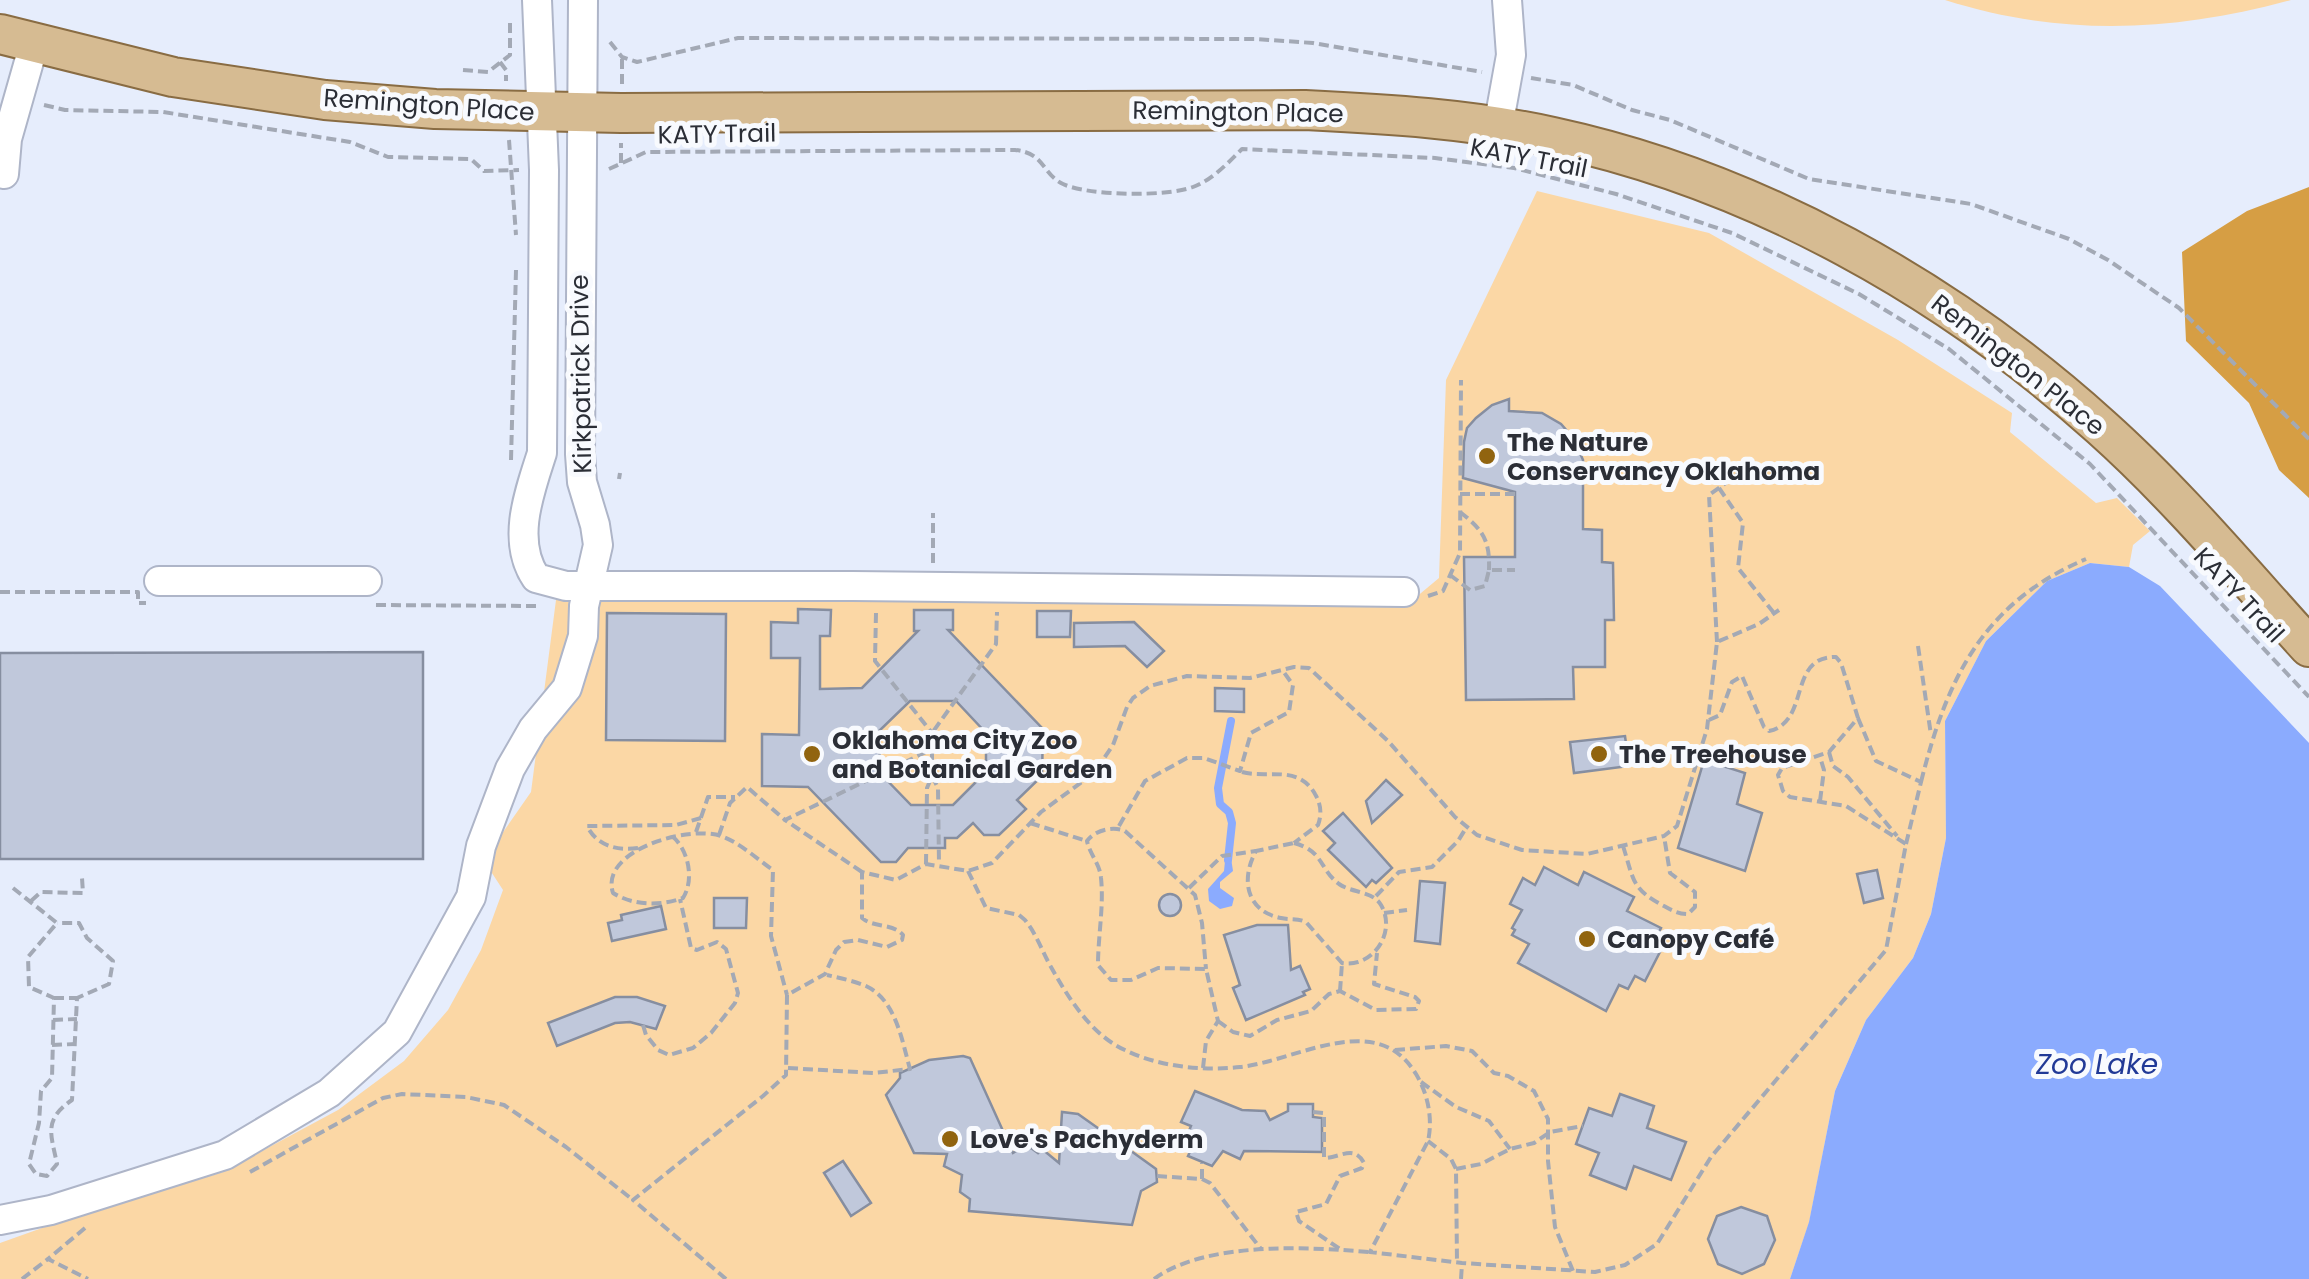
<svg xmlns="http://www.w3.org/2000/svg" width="2309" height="1279" viewBox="0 0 2309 1279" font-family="Poppins,sans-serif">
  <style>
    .green { fill: #fbd7a5 }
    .forest { fill: #d69e44 }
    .water { fill: #8babfe }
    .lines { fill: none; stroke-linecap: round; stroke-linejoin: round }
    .stream { stroke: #8babfe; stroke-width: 8 }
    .building { fill: #c0c8db; stroke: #868ea0; stroke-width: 2.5; fill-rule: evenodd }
    .minor-casing { stroke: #aeb5c8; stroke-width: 32 }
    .major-casing { stroke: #896c43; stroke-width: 42 }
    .path { stroke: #a3a9b5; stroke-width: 4; stroke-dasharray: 10 5; stroke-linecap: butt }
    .minor { stroke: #fff; stroke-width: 28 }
    .major { stroke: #d6bb92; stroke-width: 38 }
    .poi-dot { fill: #91640f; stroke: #f8fafe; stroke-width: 4 }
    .labels { text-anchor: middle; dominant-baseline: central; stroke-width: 10; stroke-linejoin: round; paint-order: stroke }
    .street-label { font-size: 25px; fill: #2b2e36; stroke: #f8fafe }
    .poi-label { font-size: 25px; font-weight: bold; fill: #2b2e36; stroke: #f8fafe; text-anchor: start }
    .water-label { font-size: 28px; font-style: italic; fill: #223a97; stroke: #f8fafe }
  </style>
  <rect width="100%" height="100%" fill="#e6edfc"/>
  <!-- green -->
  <g class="green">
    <path d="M1945,0h346c-116,32 -230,37 -346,0z"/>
    <path d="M1537,191l172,42 189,107 114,73 -2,19 86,71 21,-5 33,33 -17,14 -4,22 -39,-4 -43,18 -61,60 -41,80 1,117 -15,76 -18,44 -47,62 -31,71 -26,132 -19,56h-1790v-36l56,-20 167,-51 115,-62 66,-49 44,-51 33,-60 22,-60 -13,-20 2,-22 39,-56 25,-192 853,3 30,-25 7,-198z"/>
  </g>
  <!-- forest -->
  <path class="forest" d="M2309,187v311l-30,-28 -30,-67 -63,-62 -4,-89 65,-41z"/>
  <!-- water -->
  <g class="water">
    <path d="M2090,563l39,4 31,19 149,157v536h-519l19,-57 26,-131 31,-71 47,-62 18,-44 15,-76 -1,-117 41,-80 61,-60z"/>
    <path d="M1231,858l2,13 -13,11v6l14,10 -2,8 -12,3 -11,-8 -1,-12 16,-18 1,-10z"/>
  </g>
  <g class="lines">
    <!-- stream -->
    <path class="stream" d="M1228,860l4,-37 -3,-11 -9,-8 -2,-16 13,-67"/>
  </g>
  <!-- building -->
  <g class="building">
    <path d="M1509,399v12l33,2 19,11 13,15 9,21v69l19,1v32l11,1 1,57h-9v47h-32l1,32 -108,1 -2,-143h51v-65l-52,-14 1,-36 3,-14 9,-10 16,-13z"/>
    <path d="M798,609l33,1 -1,26h-10v53l42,-1 56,-57h-4v-21h39v20h-5l95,99 -1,47 -25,24 9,9 -27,26h-15l-11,-12 -16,15h-12v10h-37l-12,14h-15l-73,-75 -46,-1v-52l37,1 1,-77h-29v-36l27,1zM910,701h46l30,32v39l-33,33h-42l-31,-32 -1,-42z"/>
    <path d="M1037,611h34l-1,26h-33z"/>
    <path d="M607,613l119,1 -1,127 -119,-1z"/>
    <path d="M1134,622l30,29 -17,16 -22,-21 -51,1v-24z"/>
    <path d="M423,652v207h-423v-206z"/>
    <path d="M1215,688l29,1v23l-29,-1z"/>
    <path d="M1625,736l4,30 -55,7 -4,-31z"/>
    <path d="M1704,760l41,13 -8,31 25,9 -17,58 -67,-23z"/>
    <path d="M1386,780l16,15 -30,28 -6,-22z"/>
    <path d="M1343,813l49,55 -16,15 -4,-3 -6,7 -38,-37 7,-7 -12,-12z"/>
    <path d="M1544,867l34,18 6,-13 50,25 -7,14 34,17 -7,14 9,4 -18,35 -10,-5 -7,13 -9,-4 -13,26 -88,-48 11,-19 -17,-9 3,-5 -3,-2 10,-18 -12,-6 13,-26 12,7z"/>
    <path d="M1877,870l6,28 -19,5 -7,-29z"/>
    <path d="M1420,881l25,2 -5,61 -25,-3z"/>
    <circle cx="1170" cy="905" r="11"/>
    <path d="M714,898h33l-1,30h-32z"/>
    <path d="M661,906l5,23 -54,12 -4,-18 14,-3 -1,-5z"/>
    <path d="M1257,925h31l3,45 9,-4 10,23 -7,3 2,3 -59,25 -13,-32 7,-3 -16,-50z"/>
    <path d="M615,997h22l28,9 -9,23 -26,-7 -15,1 -58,23 -9,-23z"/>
    <path d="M963,1056l7,2 43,95 8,-5 4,3 6,-3 7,5 4,-4 17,14 3,-51 16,2 34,24 -1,11 20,2 25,18 1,13 -16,9 -9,34 -163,-14 1,-12 -10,-7 2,-17 -18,-9 3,-12 -33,-1 -28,-58 14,-17v-5l29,-13z"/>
    <path d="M1195,1091l47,19 23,1 5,9 18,-9v-7h25v13l9,1v34l-78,-1 -4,8 -17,-8 -11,15 -24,-10 4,-9 -8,-4 7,-17 -10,-4z"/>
    <path d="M1620,1094l34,12 -7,22 39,14 -15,38 -37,-14 -8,23 -36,-14 9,-22 -23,-9 13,-36 23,8z"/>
    <path d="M843,1161l28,42 -20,13 -27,-43z"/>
    <path d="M1741,1207l26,9 8,24 -11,24 -22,10 -24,-10 -10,-25 9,-23z"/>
  </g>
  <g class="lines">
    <defs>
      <g id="minor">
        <path d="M537,0l7,170 -2,283c-13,40 -31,88 -6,125l30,8h287l551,6"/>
        <path d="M1498,127l13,-72 -4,-55"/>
        <path d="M4,174l3,-35 27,-95"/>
        <path d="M159,581h208"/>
        <path d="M0,1220l51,-10 174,-55 104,-62 68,-61 74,-135 10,-51 29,-77 23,-40 34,-41 16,-52 1,-30 14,-61 -3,-20 -13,-43 -2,-28 3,-454"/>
      </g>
      <path id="major" d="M0,34l173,43 152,23 110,9 186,4 684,-3c83,4 166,9 248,27 203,44 395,152 548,290 75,67 140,145 208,220"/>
    </defs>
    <!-- minor casing -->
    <use href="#minor" class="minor-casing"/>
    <!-- major casing -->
    <use href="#major" class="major-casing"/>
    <!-- path -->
    <g class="path">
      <path d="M610,42l12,15 15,5 101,-24 518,1 57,4 169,29"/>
      <path d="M500,62l6,8v11"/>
      <path d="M463,70l25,2 22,-17v-32"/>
      <path d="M1531,78l42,7 59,25 38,10 139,59 162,25 98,35 39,21 71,48 130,131"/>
      <path d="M622,84v-26"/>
      <path d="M44,105l21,5 98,2 187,30 38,15 83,2 13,12 35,-1"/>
      <path d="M509,140l7,95"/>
      <path d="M621,163v-20"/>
      <path d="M609,169l37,-17 369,-2c30,3 27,24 48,34 25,12 104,13 130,3 19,-7 35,-24 49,-38l193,9 79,10 102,26 116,39 127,61 90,55 141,115 219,233"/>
      <path d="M511,460l5,-190"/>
      <path d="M619,479l1,-6"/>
      <path d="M1719,488l24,35 -5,45 36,45"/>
      <path d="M1460,494h55"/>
      <path d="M1460,512c23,18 30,28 29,58"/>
      <path d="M933,563v-50"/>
      <path d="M1450,575l20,15 15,-4 4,-16h26"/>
      <path d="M0,592h138v11h8"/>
      <path d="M1428,596l15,-5 17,-38 1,-173"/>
      <path d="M376,605l160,1"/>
      <path d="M876,613l-1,48 57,72"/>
      <path d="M1717,642l-8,-147 39,-28"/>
      <path d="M1918,646l13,89"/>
      <path d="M1858,718l18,43 45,21 -15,62"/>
      <path d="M1829,752l4,14 15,11 49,59"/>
      <path d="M1242,772c26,7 56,-8 73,22 6,10 7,20 3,31l-24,18"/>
      <path d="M932,776l6,12 1,76"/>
      <path d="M1921,782c26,-104 62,-179 165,-223"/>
      <path d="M1820,801l4,-31 -4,-13"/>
      <path d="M1030,823l57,18"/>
      <path d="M1119,826l26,-45 42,-23h17l36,13 11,-38 38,-21 4,-27 -10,-14"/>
      <path d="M696,832l12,-35h27"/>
      <path d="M719,835l11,-32 17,-16 38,33"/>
      <path d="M672,836c16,13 23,43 11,62 -22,8 -49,8 -70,-5 -14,-43 76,-68 108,-57 18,6 36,23 52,34l-2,66 16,59"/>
      <path d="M1294,843c30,8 25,26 45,41 13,9 34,7 42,21 16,27 -8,63 -39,58l-36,-41c-9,-4 -16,-2 -25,-4 -36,-7 -40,-40 -25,-67z"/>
      <path d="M1623,846c11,34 8,43 41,60 9,5 15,8 24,8l7,-7v-15l-25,-19 -6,-37"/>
      <path d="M638,848c-21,3 -41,-2 -51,-22l89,-1 25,-7"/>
      <path d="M926,864l1,-76 5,-12v-43l64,-89 1,-32"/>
      <path d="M968,871l18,37 33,7 6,5c12,15 17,31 26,47 18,32 41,69 76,84 34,16 76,20 113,16 57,-6 136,-59 176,7 12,20 17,45 12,67l-58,111 92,11 133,9 30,-7 32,-21 54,-87 175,-207 20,-106 -60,-38 -56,-9 -7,-6 -5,-16 4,-7 47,-16 29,-34 -17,-55 -5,-6c-49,-1 -25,65 -67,74l-5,-4 -22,-51 -10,6 -12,33 -11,5"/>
      <path d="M862,872l-77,-52 147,-71"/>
      <path d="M13,888l44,35 -29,34 1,30 25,11 -2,80 -11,13 -2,32 -10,41 7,10 11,2 10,-12c-6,-30 -14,-44 15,-64l5,-102 32,-14 4,-23 -26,-23 -8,-15h-22"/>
      <path d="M1189,888l33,-32 34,-5"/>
      <path d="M1376,896l23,-24 33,-5 26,-26 8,-13"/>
      <path d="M31,901l10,-9 42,1 -1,-15"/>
      <path d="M1384,913l23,-3"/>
      <path d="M1340,991l2,-28"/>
      <path d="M54,998h23"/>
      <path d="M53,1020l24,-1"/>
      <path d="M1218,1021l15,11 17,4 27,-16 34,-9 18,-17 11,-3 36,19 40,-1 3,-8 -4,-4 -41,-13 3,-31"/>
      <path d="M643,1025l3,10 12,15 11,5 24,-7 18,-15 24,-30 3,-10 -12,-44 -9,-7 -20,8 -6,-2 -11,-49"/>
      <path d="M52,1045l24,-1"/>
      <path d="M1395,1050l51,-4 26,5 22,22 14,3 26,15 14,28v42l7,66 18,44"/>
      <path d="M788,1068l85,5 37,-4c-8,-28 -14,-69 -44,-83 -12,-5 -26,-8 -39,-11"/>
      <path d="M1203,1068l3,-27 12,-20 -12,-52 -48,-1 -27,12h-20l-13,-15c0,-29 6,-59 3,-87 -1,-14 -11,-23 -14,-37 8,-11 26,-15 38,-10l70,64 7,28 4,46"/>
      <path d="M1421,1082l35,25 33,14 21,28"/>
      <path d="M1313,1112l11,1v45c16,0 30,-14 40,5l-2,5 -22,8 -14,28 -30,8 3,9 41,28"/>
      <path d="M1428,1141l23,18 5,10 1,93"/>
      <path d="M1456,1169l25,-5 29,-15 24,-6 16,-11 33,-6"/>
      <path d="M250,1172l133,-74 19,-4 64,3 38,8 62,42 67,53"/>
      <path d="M1157,1176l45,3 8,4 51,66"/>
      <path d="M1202,1179v-16"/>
      <path d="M85,1228l-37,31 40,20"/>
      <path d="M22,1279l26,-20"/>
      <path d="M726,1279l-93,-79 130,-104 23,-21 1,-80 38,-21 11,-24 8,-8 14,-2 29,7 15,-7 1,-5c-10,-12 -29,-7 -41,-17v-46l34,8 30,-16 42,7 24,-8 49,-51 53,-39 19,-28 14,-38 6,-9 17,-12 37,-10 63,2 44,-11 15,1 79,73 67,76 22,18 45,15 65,4 77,-18 13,-10 30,-97 10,-87 42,-18 20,-14"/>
      <path d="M1154,1279c52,-38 154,-32 215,-27"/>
      <path d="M1461,1279l1,-15"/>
    </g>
    <!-- minor -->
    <use href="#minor" class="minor"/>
    <!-- major -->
    <use href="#major" class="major"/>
  </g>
  <!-- markers -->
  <g class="poi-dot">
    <circle cx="1487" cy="456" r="10"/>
    <circle cx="812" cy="754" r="10"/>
    <circle cx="1599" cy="754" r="10"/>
    <circle cx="1587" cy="939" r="10"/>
    <circle cx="950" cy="1139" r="10"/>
  </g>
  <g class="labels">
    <!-- street labels -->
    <g class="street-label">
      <text transform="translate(429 105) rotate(4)">Remington Place</text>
      <text transform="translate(1238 112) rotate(1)">Remington Place</text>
      <text transform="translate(717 134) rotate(-1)">KATY Trail</text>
      <text transform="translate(1529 158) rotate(11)">KATY Trail</text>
      <text transform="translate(2018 365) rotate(38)">Remington Place</text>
      <text transform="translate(581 374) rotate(-91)">Kirkpatrick Drive</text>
      <text transform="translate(2239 595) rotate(47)">KATY Trail</text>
    </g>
    <!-- poi labels -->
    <g class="poi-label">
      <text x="1507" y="442">The Nature<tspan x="1507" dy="29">Conservancy Oklahoma</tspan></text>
      <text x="832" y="740">Oklahoma City Zoo<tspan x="832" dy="29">and Botanical Garden</tspan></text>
      <text x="1619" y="754">The Treehouse</text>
      <text x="1607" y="939">Canopy Café</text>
      <text x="970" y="1139">Love's Pachyderm</text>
    </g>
    <!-- water labels -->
    <g class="water-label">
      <text x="2097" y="1064">Zoo Lake</text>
    </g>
  </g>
</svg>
